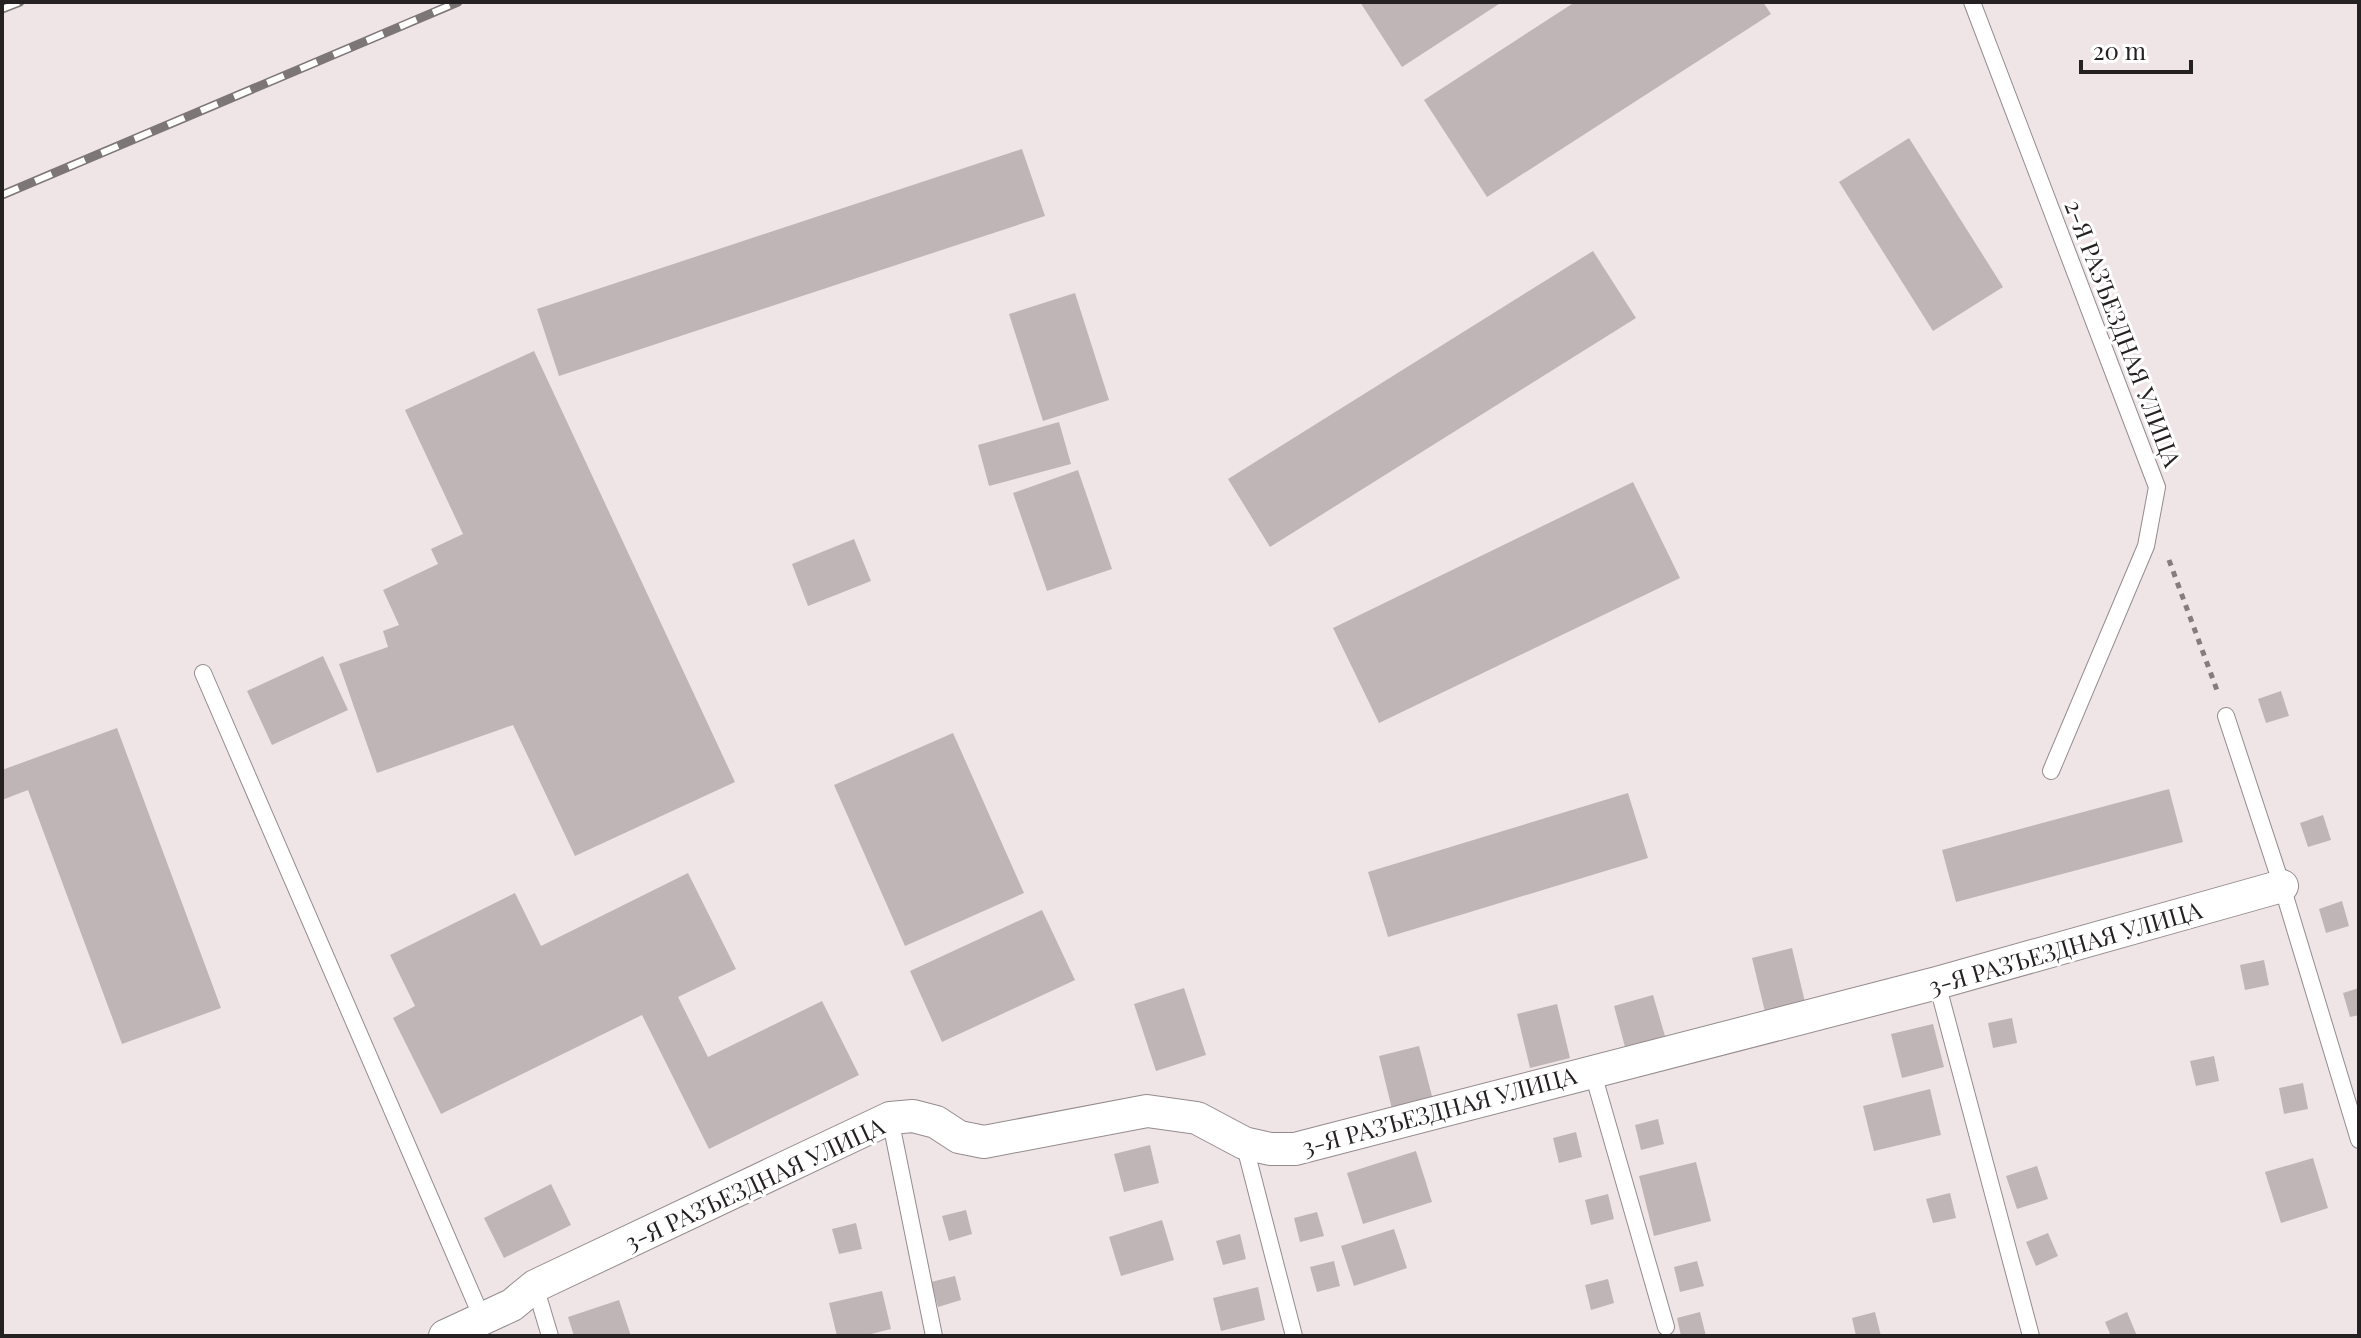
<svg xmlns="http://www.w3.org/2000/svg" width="2361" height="1338" viewBox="0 0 2361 1338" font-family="'Playfair Display',serif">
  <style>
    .building { fill: #bfb5b6 }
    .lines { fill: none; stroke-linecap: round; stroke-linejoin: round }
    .lane-casing { stroke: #948b8c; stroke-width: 18 }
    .street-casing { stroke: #948b8c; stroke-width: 34 }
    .path { stroke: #847c7d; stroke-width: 5; stroke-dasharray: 6 6; stroke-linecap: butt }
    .lane { stroke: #fff; stroke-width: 16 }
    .street { stroke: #fff; stroke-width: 32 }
    .rail-casing { stroke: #7d7677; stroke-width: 9 }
    .rail { stroke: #fff; stroke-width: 6; stroke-dasharray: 18; stroke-linecap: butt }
    .labels { text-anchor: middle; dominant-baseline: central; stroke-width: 6; stroke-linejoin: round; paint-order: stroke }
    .street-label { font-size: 24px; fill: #252122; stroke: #fff }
  </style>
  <rect width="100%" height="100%" fill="#f0e5e6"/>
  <!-- building -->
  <g class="building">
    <path d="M1360,2h142l-100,65z"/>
    <path d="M1575,2h188l8,12 -284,183 -63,-97z"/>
    <path d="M1909,138l94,149 -70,44 -94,-149z"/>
    <path d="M1022,149l23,67 -486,160 -22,-67z"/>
    <path d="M1593,251l43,67 -366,229 -42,-68z"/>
    <path d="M1075,293l34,107 -66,21 -34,-107z"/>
    <path d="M534,351l201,431 -160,74 -62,-131 -136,48 -38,-109 49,-17 -5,-16 16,-6 -16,-35 55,-26 -7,-15 32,-15 -58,-124z"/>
    <path d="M1059,422l12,42 -82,22 -11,-41z"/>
    <path d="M1078,470l34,99 -65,22 -34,-98z"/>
    <path d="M1633,482l47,96 -301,145 -46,-95z"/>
    <path d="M854,539l17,42 -63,25 -16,-42z"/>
    <path d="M323,656l25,54 -76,35 -25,-54z"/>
    <path d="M2281,691l8,25 -23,7 -8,-24z"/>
    <path d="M117,728l104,280 -99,36 -94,-254 -26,10v-30z"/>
    <path d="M953,733l71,160 -119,53 -71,-161z"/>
    <path d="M2169,789l14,53 -227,60 -14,-52z"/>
    <path d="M1628,793l20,65 -260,79 -20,-65z"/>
    <path d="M2323,815l8,25 -23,7 -8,-24z"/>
    <path d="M688,873l48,96 -58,28 30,60 114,-56 37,74 -150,74 -67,-134 -201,99 -48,-96 22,-12 -25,-51 125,-62 26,53z"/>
    <path d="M2342,901l7,25 -23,7 -7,-24z"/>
    <path d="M1042,910l33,70 -133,62 -32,-71z"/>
    <path d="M1792,948l13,54 -40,10 -13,-54z"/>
    <path d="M2264,960l5,25 -24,5 -5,-25z"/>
    <path d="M1184,988l22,67 -50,16 -22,-67z"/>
    <path d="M2359,988v27l-9,2 -7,-24z"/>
    <path d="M1653,995l12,41 -40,11 -11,-41z"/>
    <path d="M1557,1004l13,54 -40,10 -13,-54z"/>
    <path d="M2012,1018l5,25 -24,5 -5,-25z"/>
    <path d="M1933,1024l11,43 -42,11 -11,-44z"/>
    <path d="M1419,1046l14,54 -41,9 -13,-53z"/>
    <path d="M2214,1056l5,25 -23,5 -6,-25z"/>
    <path d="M2303,1083l5,26 -24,5 -5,-26z"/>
    <path d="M1930,1089l11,46 -67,16 -11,-45z"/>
    <path d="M1658,1119l6,25 -23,6 -6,-25z"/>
    <path d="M1576,1132l6,25 -23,6 -6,-25z"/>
    <path d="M1150,1145l9,38 -35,9 -10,-38z"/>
    <path d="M1416,1151l16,51 -69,22 -16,-51z"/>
    <path d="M2313,1158l15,50 -47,15 -16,-51z"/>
    <path d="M1696,1162l15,59 -57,15 -15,-60z"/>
    <path d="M2037,1166l11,33 -31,10 -11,-33z"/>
    <path d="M551,1184l20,41 -67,33 -20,-40z"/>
    <path d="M1950,1193l6,25 -23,5 -7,-24z"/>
    <path d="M1608,1194l6,25 -23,6 -6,-25z"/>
    <path d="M966,1210l6,24 -23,7 -7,-25z"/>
    <path d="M1317,1212l7,24 -24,6 -6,-24z"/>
    <path d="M1162,1220l12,40 -53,16 -12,-39z"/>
    <path d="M856,1223l6,26 -23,5 -7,-25z"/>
    <path d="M1394,1229l13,39 -53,18 -13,-40z"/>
    <path d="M2048,1233l10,23 -22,10 -10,-24z"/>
    <path d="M1240,1234l6,25 -23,6 -7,-24z"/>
    <path d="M1334,1261l6,25 -23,6 -7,-25z"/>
    <path d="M1697,1261l7,25 -24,6 -6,-25z"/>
    <path d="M955,1276l6,24 -23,7 -7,-25z"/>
    <path d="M1608,1279l6,24 -23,7 -6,-25z"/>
    <path d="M1258,1287l7,33 -44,11 -8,-33z"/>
    <path d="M882,1291l9,38 -28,7h-26l-8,-33z"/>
    <path d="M619,1300l12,36h-57l-6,-19z"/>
    <path d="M1700,1312l6,24h-25l-4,-18z"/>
    <path d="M1875,1312l6,24h-25l-4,-18z"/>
    <path d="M2127,1312l10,24h-26l-6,-14z"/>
  </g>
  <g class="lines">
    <defs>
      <g id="lane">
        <path d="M1972,2l185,485 -11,59 -95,225"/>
        <path d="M203,673l280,647"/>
        <path d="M2226,716l56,170 77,254"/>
        <path d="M1937,983l94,353"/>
        <path d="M1592,1070l74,257"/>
        <path d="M890,1118l44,218"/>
        <path d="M1244,1143l50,193"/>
        <path d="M535,1286l15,50"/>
      </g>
      <path id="street" d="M445,1336l67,-31 23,-19 355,-168 23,-2 23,6 23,15 25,5 163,-31 50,7 47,25 26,6h25l642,-166 345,-97"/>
    </defs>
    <!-- lane casing -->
    <use href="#lane" class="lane-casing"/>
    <!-- street casing -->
    <use href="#street" class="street-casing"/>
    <!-- path -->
    <path class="path" d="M2169,560l49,133"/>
    <!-- lane -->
    <use href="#lane" class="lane"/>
    <!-- street -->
    <use href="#street" class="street"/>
    <defs>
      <g id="rail">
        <path d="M2,9l18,-7"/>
        <path d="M2,195l456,-193"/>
      </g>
    </defs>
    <!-- rail casing -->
    <use href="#rail" class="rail-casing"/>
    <!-- rail -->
    <use href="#rail" class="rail"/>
  </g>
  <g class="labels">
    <!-- street labels -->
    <g class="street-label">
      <text transform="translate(2124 333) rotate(69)">2-Я РАЗЪЕЗДНАЯ УЛИЦА</text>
      <text transform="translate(2065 947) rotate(-16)">3-Я РАЗЪЕЗДНАЯ УЛИЦА</text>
      <text transform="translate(1439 1110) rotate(-15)">3-Я РАЗЪЕЗДНАЯ УЛИЦА</text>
      <text transform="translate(754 1183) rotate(-25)">3-Я РАЗЪЕЗДНАЯ УЛИЦА</text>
    </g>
  </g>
  <!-- border -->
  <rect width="2361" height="1338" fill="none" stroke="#252122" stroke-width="8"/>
  <!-- scale -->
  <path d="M2081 60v12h110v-12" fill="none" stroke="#252122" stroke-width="4"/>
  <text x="2093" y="60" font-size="24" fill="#252122" stroke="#ffffff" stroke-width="6" paint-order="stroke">20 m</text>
</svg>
